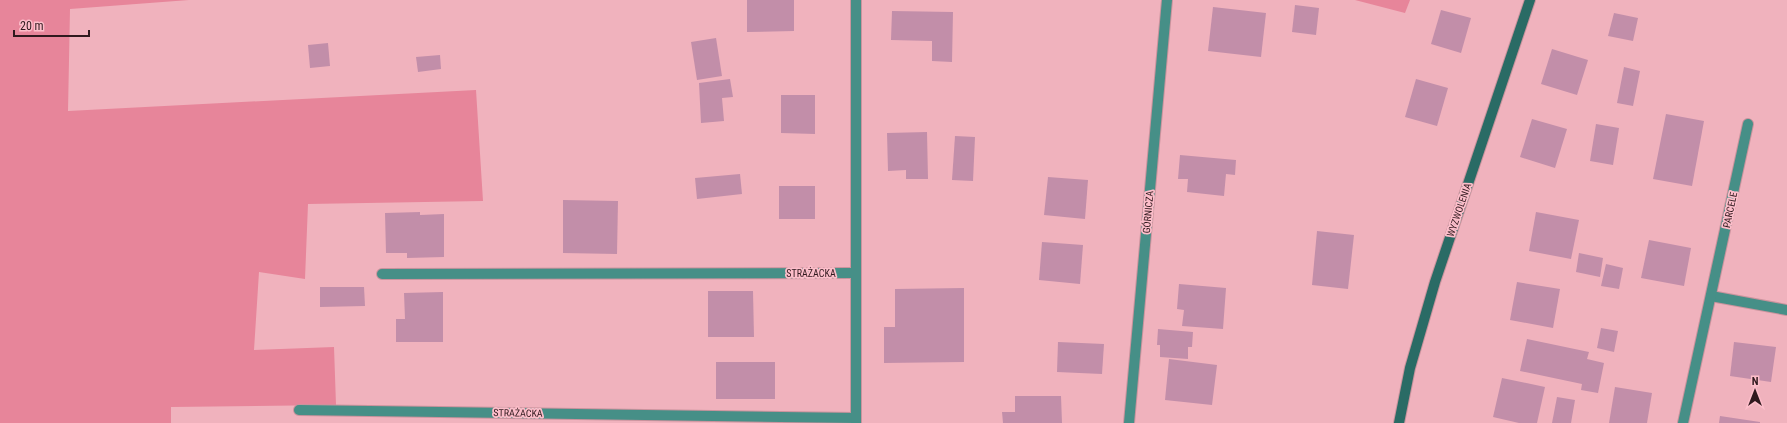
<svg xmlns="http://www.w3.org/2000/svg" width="1787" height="423" viewBox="0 0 1787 423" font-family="'Roboto Condensed',sans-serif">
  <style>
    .green { fill: #e7859a }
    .building { fill: #c28ea9 }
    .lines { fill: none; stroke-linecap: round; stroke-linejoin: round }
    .service-casing { stroke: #ca939d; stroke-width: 12 }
    .minor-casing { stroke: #ca939d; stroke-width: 12 }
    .secondary-casing { stroke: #ca939d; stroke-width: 12 }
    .service { stroke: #468f87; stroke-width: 10 }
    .minor { stroke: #468f87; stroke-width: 10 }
    .secondary { stroke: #2a6b65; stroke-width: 10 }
    .labels { text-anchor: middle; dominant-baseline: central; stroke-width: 3.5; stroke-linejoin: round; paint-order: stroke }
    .street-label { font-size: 10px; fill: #30191e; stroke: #fdbeca }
  </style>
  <rect width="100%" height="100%" fill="#f0b2bd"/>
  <!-- green -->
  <g class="green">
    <path d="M0,0h189l-119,9 -2,102 408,-21 7,111 -175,3 -3,75 -46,-7 -5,78 80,-3 2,58 -165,2v16h-171z"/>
    <path d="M1355,0h55l-5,13z"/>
  </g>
  <!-- building -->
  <g class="building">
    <path d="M747,0h47v31l-47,1z"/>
    <path d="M1295,5l24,3 -3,27 -24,-3z"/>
    <path d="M1213,7l53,6 -5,44 -53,-6z"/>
    <path d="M1441,10l30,8 -10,35 -30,-9z"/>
    <path d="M892,11l61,1 -1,50 -20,-1v-20l-41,-1z"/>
    <path d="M1614,13l24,5 -5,23 -25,-5z"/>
    <path d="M716,38l6,38 -25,4 -6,-38z"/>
    <path d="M328,43l2,23 -20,2 -2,-23z"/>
    <path d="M1552,49l36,11 -11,35 -36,-11z"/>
    <path d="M440,55l1,14 -23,3 -2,-15z"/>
    <path d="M1624,67l16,4 -7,35 -16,-3z"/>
    <path d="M730,79l3,18 -11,1 2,23 -23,2 -2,-40z"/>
    <path d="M1416,79l32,9 -11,38 -32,-9z"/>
    <path d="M781,95h34v39l-34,-1z"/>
    <path d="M1666,114l38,7 -12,65 -39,-7z"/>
    <path d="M1532,119l35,10 -12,39 -35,-11z"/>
    <path d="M1596,124l23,4 -6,37 -23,-4z"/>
    <path d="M927,132l1,47h-22v-9l-18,1 -1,-38z"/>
    <path d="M955,136l20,1 -2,44 -21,-1z"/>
    <path d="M1180,155l56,5 -1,15 -9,-1 -2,22 -37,-4 1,-13h-10z"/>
    <path d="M740,174l2,20 -45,5 -2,-21z"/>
    <path d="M1048,177l40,3 -3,39 -41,-4z"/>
    <rect x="779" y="186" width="36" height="33"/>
    <path d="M563,200l55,1 -1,53 -54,-1z"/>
    <path d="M420,212v3l24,-1v43l-37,1v-5h-21l-1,-40z"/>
    <path d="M1536,212l43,8 -8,39 -42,-8z"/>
    <path d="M1317,231l37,4 -6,54 -36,-4z"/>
    <path d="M1649,240l42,8 -7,38 -43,-8z"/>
    <path d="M1042,242l41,3 -3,39 -41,-4z"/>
    <path d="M1579,253l24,5 -3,19 -24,-5z"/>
    <path d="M1606,264l17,4 -4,21 -18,-3z"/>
    <path d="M1517,282l43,7 -7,39 -43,-8z"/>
    <path d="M1179,284l47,4 -3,41 -41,-3 2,-16 -7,-1z"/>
    <path d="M320,287h44l1,19 -45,1z"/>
    <path d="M964,288v74l-80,1v-36h11v-38z"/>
    <path d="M708,291h45l1,46h-46z"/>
    <path d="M443,292v50h-47v-23h9l-1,-26z"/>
    <path d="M1601,328l17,3 -4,21 -17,-4z"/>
    <path d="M1158,329l35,3 -1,15h-4v12l-28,-2v-12h-3z"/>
    <path d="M1527,339l62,13 -2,7 17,4 -6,30 -17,-3 1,-6 -62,-13z"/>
    <path d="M1058,342l46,2 -2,30 -45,-2z"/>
    <path d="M1734,342l42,5 -5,35 -41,-6z"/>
    <path d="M1169,359l48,6 -5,40 -47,-5z"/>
    <rect x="716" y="362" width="59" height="37"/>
    <path d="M1502,378l43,9 -8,36h-18l-26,-6z"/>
    <path d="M1615,387l37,6 -5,30h-38z"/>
    <path d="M1015,396h46l1,27h-59l-1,-11h13z"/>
    <path d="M1557,397l18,3 -4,23h-19z"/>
    <path d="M1720,416l40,6v1h-41z"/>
  </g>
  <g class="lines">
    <defs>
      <g id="service">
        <path d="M382,274l474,-1"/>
        <path d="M299,410l557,8"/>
      </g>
      <g id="minor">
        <path d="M1711,296l76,14"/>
        <path d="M856,423v-423"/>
        <path d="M1129,423l38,-423"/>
        <path d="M1683,423l65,-299"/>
      </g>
      <path id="secondary" d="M1399,423l11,-55 25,-86 95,-282"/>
    </defs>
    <!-- service casing -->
    <use href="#service" class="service-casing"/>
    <!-- minor casing -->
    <use href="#minor" class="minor-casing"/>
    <!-- secondary casing -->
    <use href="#secondary" class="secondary-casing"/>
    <!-- service -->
    <use href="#service" class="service"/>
    <!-- minor -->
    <use href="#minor" class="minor"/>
    <!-- secondary -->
    <use href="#secondary" class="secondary"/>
  </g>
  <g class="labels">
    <!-- street labels -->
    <g class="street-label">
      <text transform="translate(1459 210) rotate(-71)">WYZWOLENIA</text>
      <text transform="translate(1730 210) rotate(-78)">PARCELE</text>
      <text transform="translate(1148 212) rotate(-85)">GÓRNICZA</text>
      <text x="811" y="273">STRAŻACKA</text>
      <text transform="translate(518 413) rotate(1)">STRAŻACKA</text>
    </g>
  </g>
  <!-- north arrow -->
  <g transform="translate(1755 391)" stroke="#fdbeca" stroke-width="3" paint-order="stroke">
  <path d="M0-3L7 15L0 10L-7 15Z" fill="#30191e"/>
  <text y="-6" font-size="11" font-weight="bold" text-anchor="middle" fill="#30191e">N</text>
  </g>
  <!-- scale -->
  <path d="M14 30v6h75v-6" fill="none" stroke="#30191e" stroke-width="2"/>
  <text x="20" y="30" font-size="12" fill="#30191e" stroke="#fdbeca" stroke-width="3" paint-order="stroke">20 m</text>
</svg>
